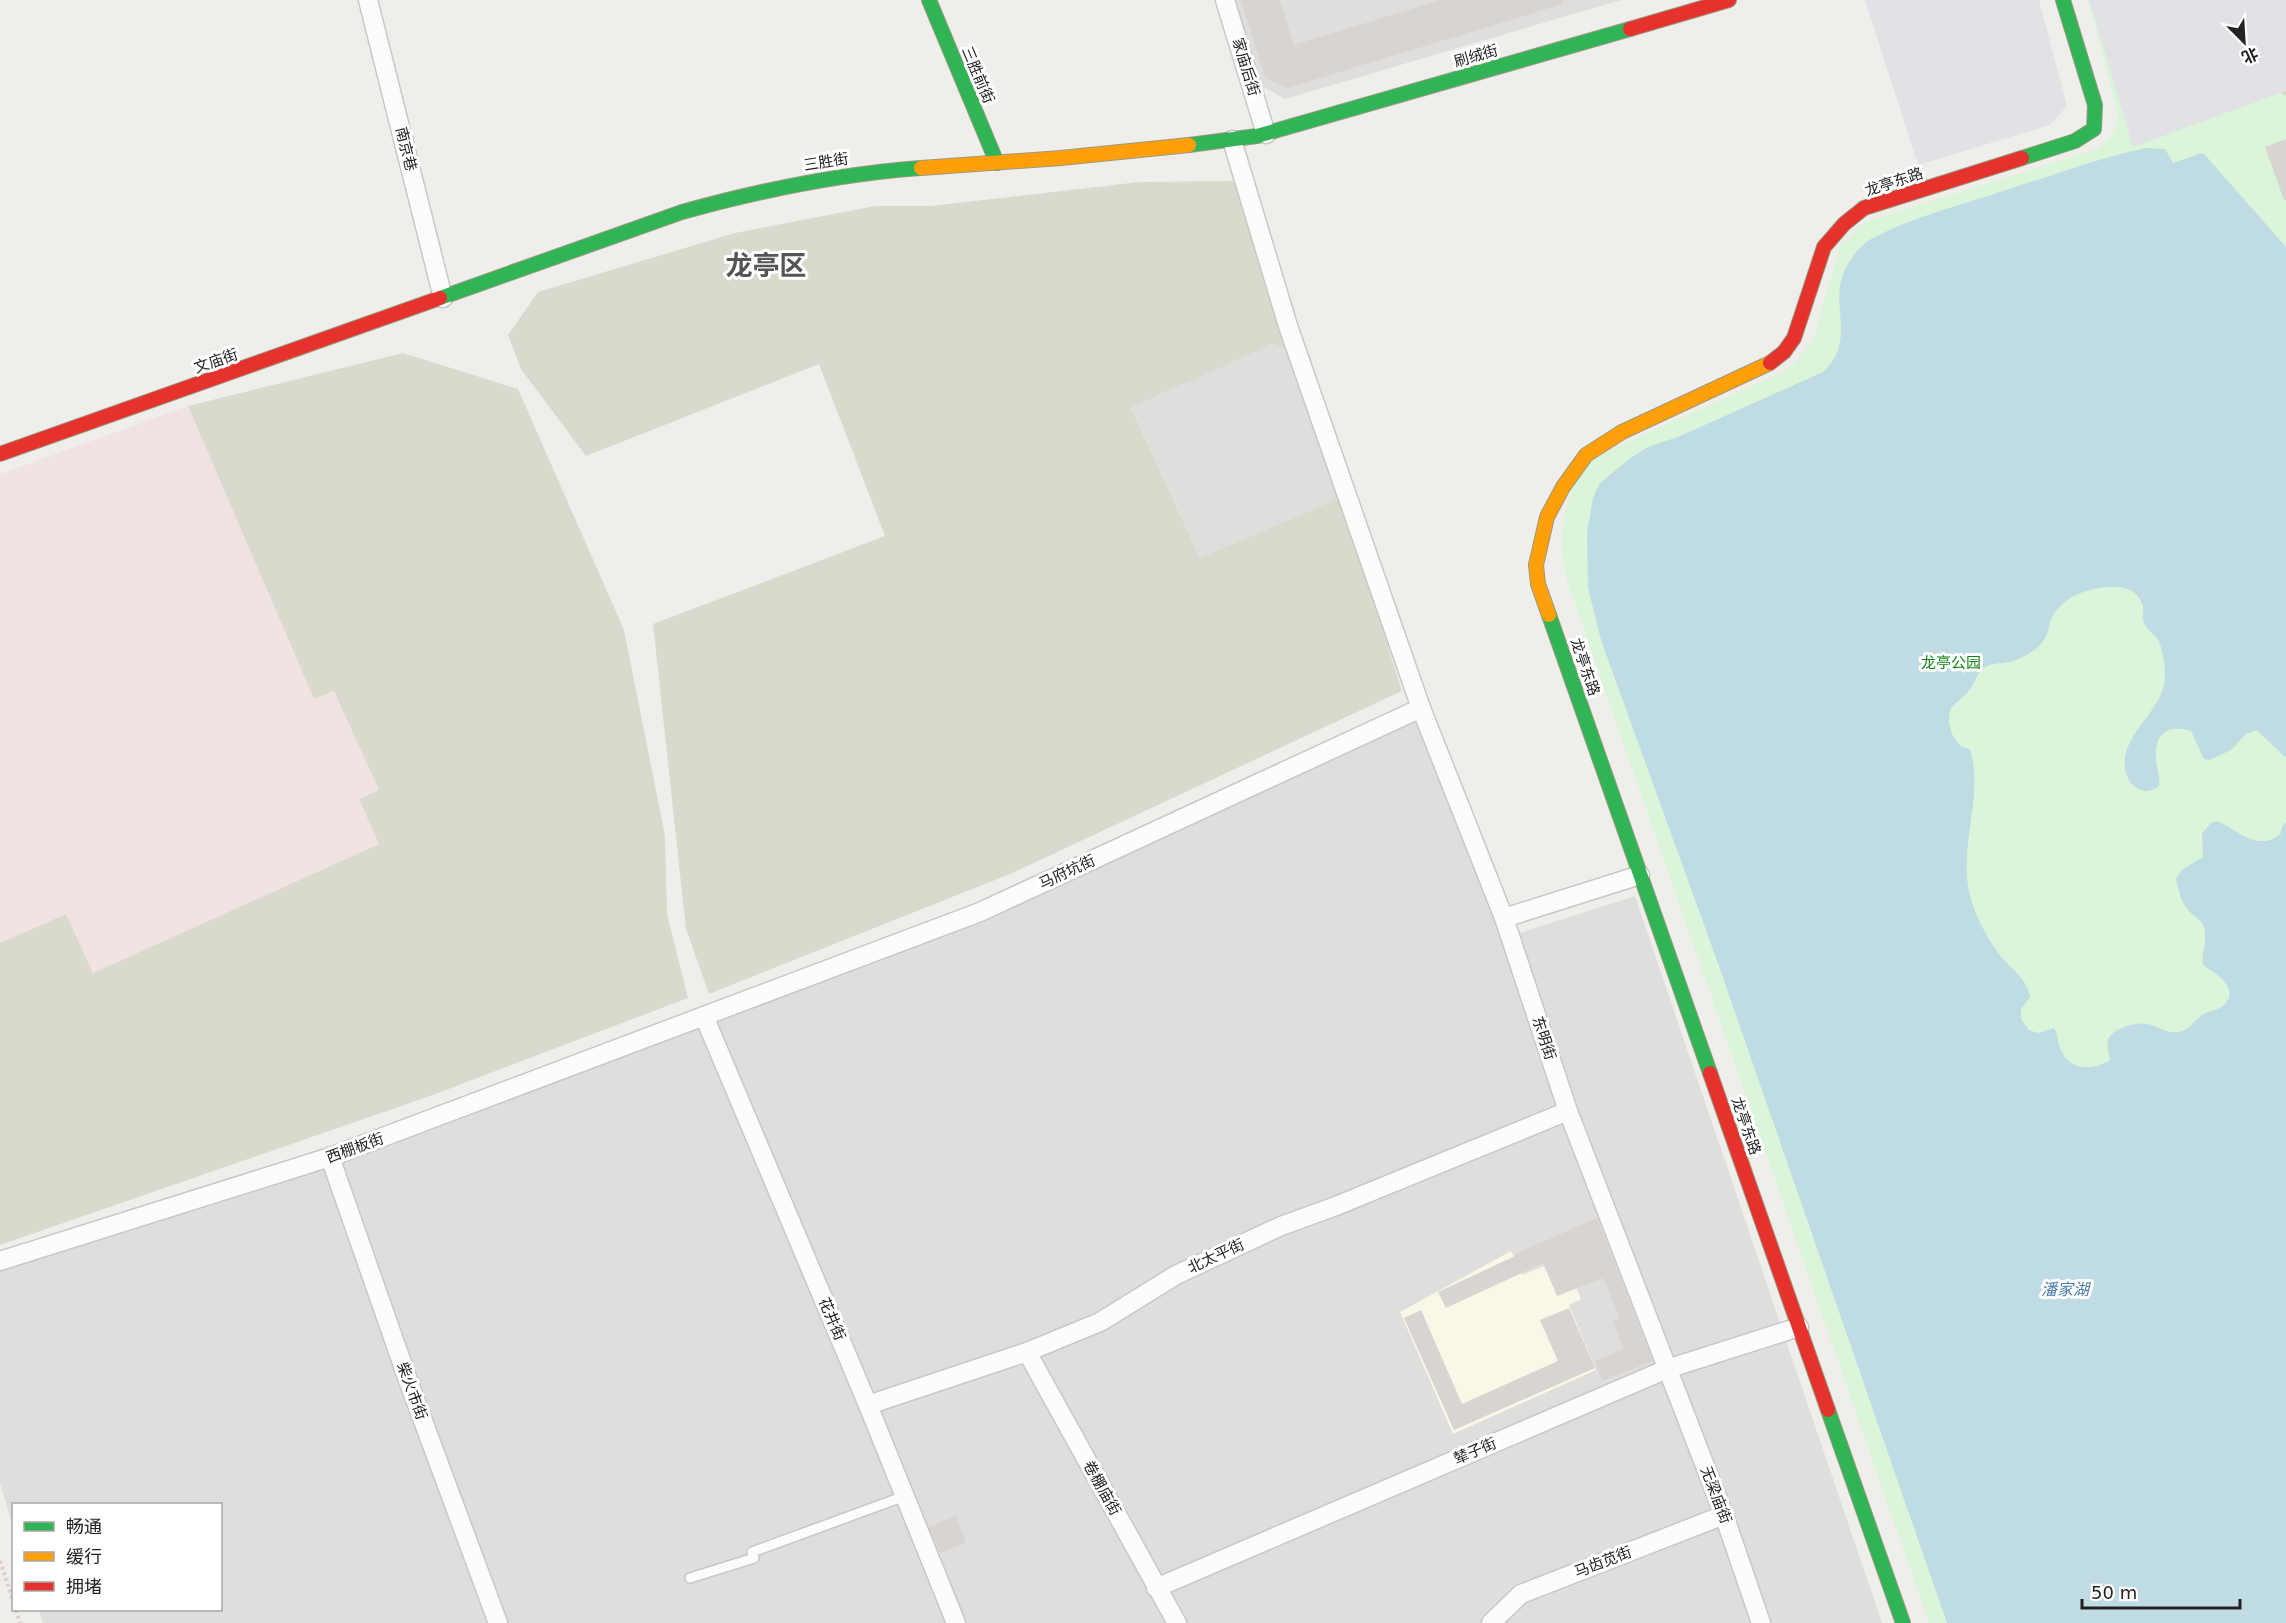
<svg xmlns="http://www.w3.org/2000/svg" width="2286" height="1623" viewBox="0 0 2286 1623" font-family="'DejaVu Sans','Noto Sans SC',sans-serif">
  <style>
    .residential { fill: #dfdedc }
    .commercial { fill: #f1e3e1 }
    .education { fill: #f8f7e8 }
    .religious { fill: #dededc }
    .construction { fill: #d9d9cd }
    .park { fill: #daf5da }
    .plaza { fill: #e2e1e5 }
    .water { fill: #bfdbe3 }
    .building { fill: #d7d4d2 }
    .lines { fill: none; stroke-linecap: round; stroke-linejoin: round }
    .lane-casing { stroke: #c9c8c7; stroke-width: 12 }
    .street-casing { stroke: #c9c8c7; stroke-width: 21 }
    .fast-casing { stroke: #999a82; stroke-width: 16 }
    .slow-casing { stroke: #999a82; stroke-width: 16 }
    .jam-casing { stroke: #999a82; stroke-width: 16 }
    .path { stroke: #dccecd; stroke-width: 4; stroke-dasharray: 3 3; stroke-linecap: butt }
    .lane { stroke: #fdfcfc; stroke-width: 9 }
    .street { stroke: #fdfcfc; stroke-width: 18 }
    .fast { stroke: #30b455; stroke-width: 14 }
    .slow { stroke: #ff9f0a; stroke-width: 14 }
    .jam { stroke: #e5322d; stroke-width: 14 }
    .labels { text-anchor: middle; dominant-baseline: central; stroke-width: 6; stroke-linejoin: round; paint-order: stroke }
    .street-label { font-size: 15px; fill: #222; stroke: #fff }
    .park-label { font-size: 15px; fill: #0c8416; stroke: #fff }
    .water-label { font-size: 16px; font-style: italic; fill: #4a7aab; stroke: #fff }
    .town-label { font-size: 27px; font-weight: bold; fill: #555; stroke: #fff }
  </style>
  <rect width="100%" height="100%" fill="#f0eeeb"/>
  <!-- residential -->
  <g class="residential">
    <path d="M1235,0h386l-336,99 -25,-14z"/>
    <path d="M1409,710l16,16 79,212 131,-42 247,727h-1839l-4,-13h181v-106h-206l-1,22 -13,-43v-216l919,-335z"/>
  </g>
  <!-- commercial -->
  <path class="commercial" d="M188,406l126,293 20,-9 45,100 -20,9 20,45 -286,129 -27,-59 -66,29v-469z"/>
  <!-- education -->
  <path class="education" d="M1511,1251l11,24 41,-17 18,41 -12,6 27,65 -143,64 -53,-122z"/>
  <!-- religious -->
  <path class="religious" d="M1273,344l14,5 54,148 -141,61 -69,-152z"/>
  <!-- construction -->
  <g class="construction">
    <path d="M1235,181l52,168 -14,-5 -142,63 69,151 141,-61 61,194 -392,183 -301,120 -23,-65 -33,-305 232,-88 -66,-172 -233,92 -65,-87 -13,-34 30,-43 197,-59 140,-27h56l209,-24z"/>
    <path d="M403,353l115,36 106,241 41,206 2,78 21,84 -258,98 -430,149v-302l66,-29 27,59 286,-129 -20,-45 20,-9 -45,-99 -20,8 -126,-293z"/>
  </g>
  <!-- park -->
  <path class="park" d="M2088,0h198v1623h-357l-362,-1042c-9,-37 -7,-77 16,-110 4,-7 14,-13 21,-18l181,-82 14,-13 14,-18 27,-94 24,-24 233,-73c13,-10 20,-18 21,-35z"/>
  <!-- plaza -->
  <g class="plaza">
    <path d="M1865,0h174l28,106 -17,19 -132,40z"/>
    <path d="M2089,0h197v91l-153,56z"/>
  </g>
  <!-- water -->
  <path class="water" d="M2147,148l18,1 8,14 29,-10 3,2 81,92v511l-29,-28 -11,4 -15,16 -22,10 -5,-1 -13,-28c-24,-7 -37,3 -35,28 0,10 6,18 2,28 -6,4 -14,6 -21,1 -7,-4 -10,-11 -12,-18 -5,-38 39,-57 40,-94 0,-11 -2,-30 -9,-39 -6,-6 -11,-9 -13,-18 -1,-5 1,-8 0,-13 -7,-22 -30,-21 -49,-17 -21,5 -37,14 -44,34 -3,10 -4,17 -12,24 -8,7 -18,12 -28,15 -9,2 -18,0 -26,6 -7,5 -9,15 -15,22 -4,7 -11,10 -16,16 -8,9 -3,29 5,37 3,4 8,5 12,6 14,47 -11,95 -1,142 5,23 16,43 29,62 11,14 30,26 32,44l-9,12v10l8,11 9,3 16,-5c5,9 3,14 7,22 9,21 32,21 49,10 -1,-9 -6,-19 2,-26 7,-7 26,-12 35,-10 11,2 20,10 32,8 12,-3 16,-13 25,-18 7,-4 16,-4 21,-10 15,-16 -11,-32 -22,-39 -2,-13 5,-25 1,-38 -2,-8 -11,-11 -16,-17 -7,-8 -10,-21 -12,-32l6,-8 21,-13 -1,-23 9,-11 7,-2c19,10 43,32 63,12l1,-6 4,-5v801h-339l-227,-654 -119,-329 -13,-52 -1,-56 6,-34 7,-15 29,-24 19,-12 30,-10 145,-65c36,-32 3,-71 24,-106 7,-12 15,-23 28,-29 39,-20 86,-32 128,-46 48,-15 95,-33 144,-43z"/>
  <!-- building -->
  <g class="building">
    <path d="M1241,0h39l14,45 147,-45h121l1,4 -276,84 -22,-10z"/>
    <path d="M2286,139v61h-2l-19,-53z"/>
    <path d="M1597,1218l56,143 -51,20 -7,-20 29,-12 -11,-28 7,-3 -17,-40 -46,18 -14,-33 -97,45 -8,-16 77,-36v-2z"/>
    <path d="M1569,1308l26,60 -141,62 -50,-112 17,-8 41,94 96,-43 -18,-41z"/>
    <path d="M956,1516l10,27 -26,10 -11,-26z"/>
  </g>
  <g class="lines">
    <defs>
      <path id="lane" d="M690,1578l64,-20 -2,-6 153,-56"/>
      <g id="street">
        <path d="M368,0l75,298"/>
        <path d="M1225,0l41,134"/>
        <path d="M1232,140l56,186 133,382 83,210 64,193 156,404 37,108"/>
        <path d="M1504,918l136,-43"/>
        <path d="M704,1016l164,389 88,218"/>
        <path d="M330,1157l79,226 89,240"/>
        <path d="M0,1261l330,-104 650,-245 441,-204"/>
        <path d="M1027,1352l150,271"/>
        <path d="M868,1405l159,-53 73,-30 76,-47 105,-49 55,-20 232,-95"/>
        <path d="M1156,1588l511,-219 132,-42"/>
        <path d="M1491,1623l30,-29 203,-79"/>
      </g>
      <g id="fast">
        <path d="M929,0l68,163"/>
        <path d="M1189,145l68,-9 373,-107"/>
        <path d="M2022,158l53,-17 19,-12 1,-24 -32,-105"/>
        <path d="M440,298l242,-86c79,-22 157,-38 239,-44"/>
        <path d="M1549,615l161,458"/>
        <path d="M1828,1410l75,213"/>
      </g>
      <g id="slow">
        <path d="M921,168l140,-10 128,-13"/>
        <path d="M1549,615l-11,-31 -2,-19 11,-48 16,-30 23,-32 36,-23 148,-69"/>
      </g>
      <g id="jam">
        <path d="M1630,29l99,-29"/>
        <path d="M1770,363l14,-11 10,-14 30,-91 20,-23 20,-16 158,-50"/>
        <path d="M0,454l440,-156"/>
        <path d="M1710,1073l118,337"/>
      </g>
    </defs>
    <!-- lane casing -->
    <use href="#lane" class="lane-casing"/>
    <!-- street casing -->
    <use href="#street" class="street-casing"/>
    <!-- fast casing -->
    <use href="#fast" class="fast-casing"/>
    <!-- slow casing -->
    <use href="#slow" class="slow-casing"/>
    <!-- jam casing -->
    <use href="#jam" class="jam-casing"/>
    <!-- path -->
    <g class="path">
      <path d="M2284,92l2,5"/>
      <path d="M0,1561l14,42"/>
      <path d="M16,1610l4,13"/>
    </g>
    <!-- lane -->
    <use href="#lane" class="lane"/>
    <!-- street -->
    <use href="#street" class="street"/>
    <!-- fast -->
    <use href="#fast" class="fast"/>
    <!-- slow -->
    <use href="#slow" class="slow"/>
    <!-- jam -->
    <use href="#jam" class="jam"/>
  </g>
  <g class="labels">
    <!-- street labels -->
    <g class="street-label">
      <text transform="translate(1476 56) rotate(-16)">刷绒街</text>
      <text transform="translate(1246 67) rotate(73)">家庙后街</text>
      <text transform="translate(978 75) rotate(67)">三胜前街</text>
      <text transform="translate(406 149) rotate(76)">南京巷</text>
      <text transform="translate(826 162) rotate(-9)">三胜街</text>
      <text transform="translate(1894 182) rotate(-18)">龙亭东路</text>
      <text transform="translate(216 361) rotate(-19)">文庙街</text>
      <text transform="translate(1585 667) rotate(71)">龙亭东路</text>
      <text transform="translate(1067 872) rotate(-25)">马府坑街</text>
      <text transform="translate(1544 1038) rotate(72)">东明街</text>
      <text transform="translate(1746 1126) rotate(71)">龙亭东路</text>
      <text transform="translate(355 1148) rotate(-20)">西棚板街</text>
      <text transform="translate(1216 1256) rotate(-25)">北太平街</text>
      <text transform="translate(832 1319) rotate(67)">花井街</text>
      <text transform="translate(412 1391) rotate(70)">柴火市街</text>
      <text transform="translate(1475 1451) rotate(-23)">辇子街</text>
      <text transform="translate(1102 1488) rotate(61)">卷棚庙街</text>
      <text transform="translate(1716 1495) rotate(69)">无梁庙街</text>
      <text transform="translate(1603 1562) rotate(-21)">马齿苋街</text>
    </g>
    <!-- park labels -->
    <g class="park-label">
      <text x="1951" y="663">龙亭公园</text>
    </g>
    <!-- water labels -->
    <g class="water-label">
      <text x="2065" y="1289">潘家湖</text>
    </g>
    <!-- town labels -->
    <g class="town-label">
      <text x="766" y="265">龙亭区</text>
    </g>
  </g>
  <!-- legend -->
  <rect x="12" y="1503" width="210" height="108" fill="#ffffff" stroke="#a7a7a7" stroke-width="1.5"/>
  <rect x="24" y="1522" width="30" height="9" fill="#30b455" stroke="#a7a7a7" stroke-width="1.5"/>
  <text x="66" y="1533" font-size="18" fill="#222222">畅通</text>
  <rect x="24" y="1552" width="30" height="9" fill="#ff9f0a" stroke="#a7a7a7" stroke-width="1.5"/>
  <text x="66" y="1563" font-size="18" fill="#222222">缓行</text>
  <rect x="24" y="1582" width="30" height="9" fill="#e5322d" stroke="#a7a7a7" stroke-width="1.5"/>
  <text x="66" y="1593" font-size="18" fill="#222222">拥堵</text>
  <!-- north arrow -->
  <g transform="translate(2244 42) rotate(156)" stroke="#ffffff" stroke-width="4.5" paint-order="stroke">
  <path d="M0-4.5L10 22L0 15L-10 22Z" fill="#222222"/>
  <text y="-9" font-size="16" font-weight="bold" text-anchor="middle" fill="#222222">北</text>
  </g>
  <!-- scale -->
  <path d="M2082 1599v9h158v-9" fill="none" stroke="#222222" stroke-width="3"/>
  <text x="2091" y="1599" font-size="18" fill="#222222" stroke="#ffffff" stroke-width="4.5" paint-order="stroke">50 m</text>
</svg>
